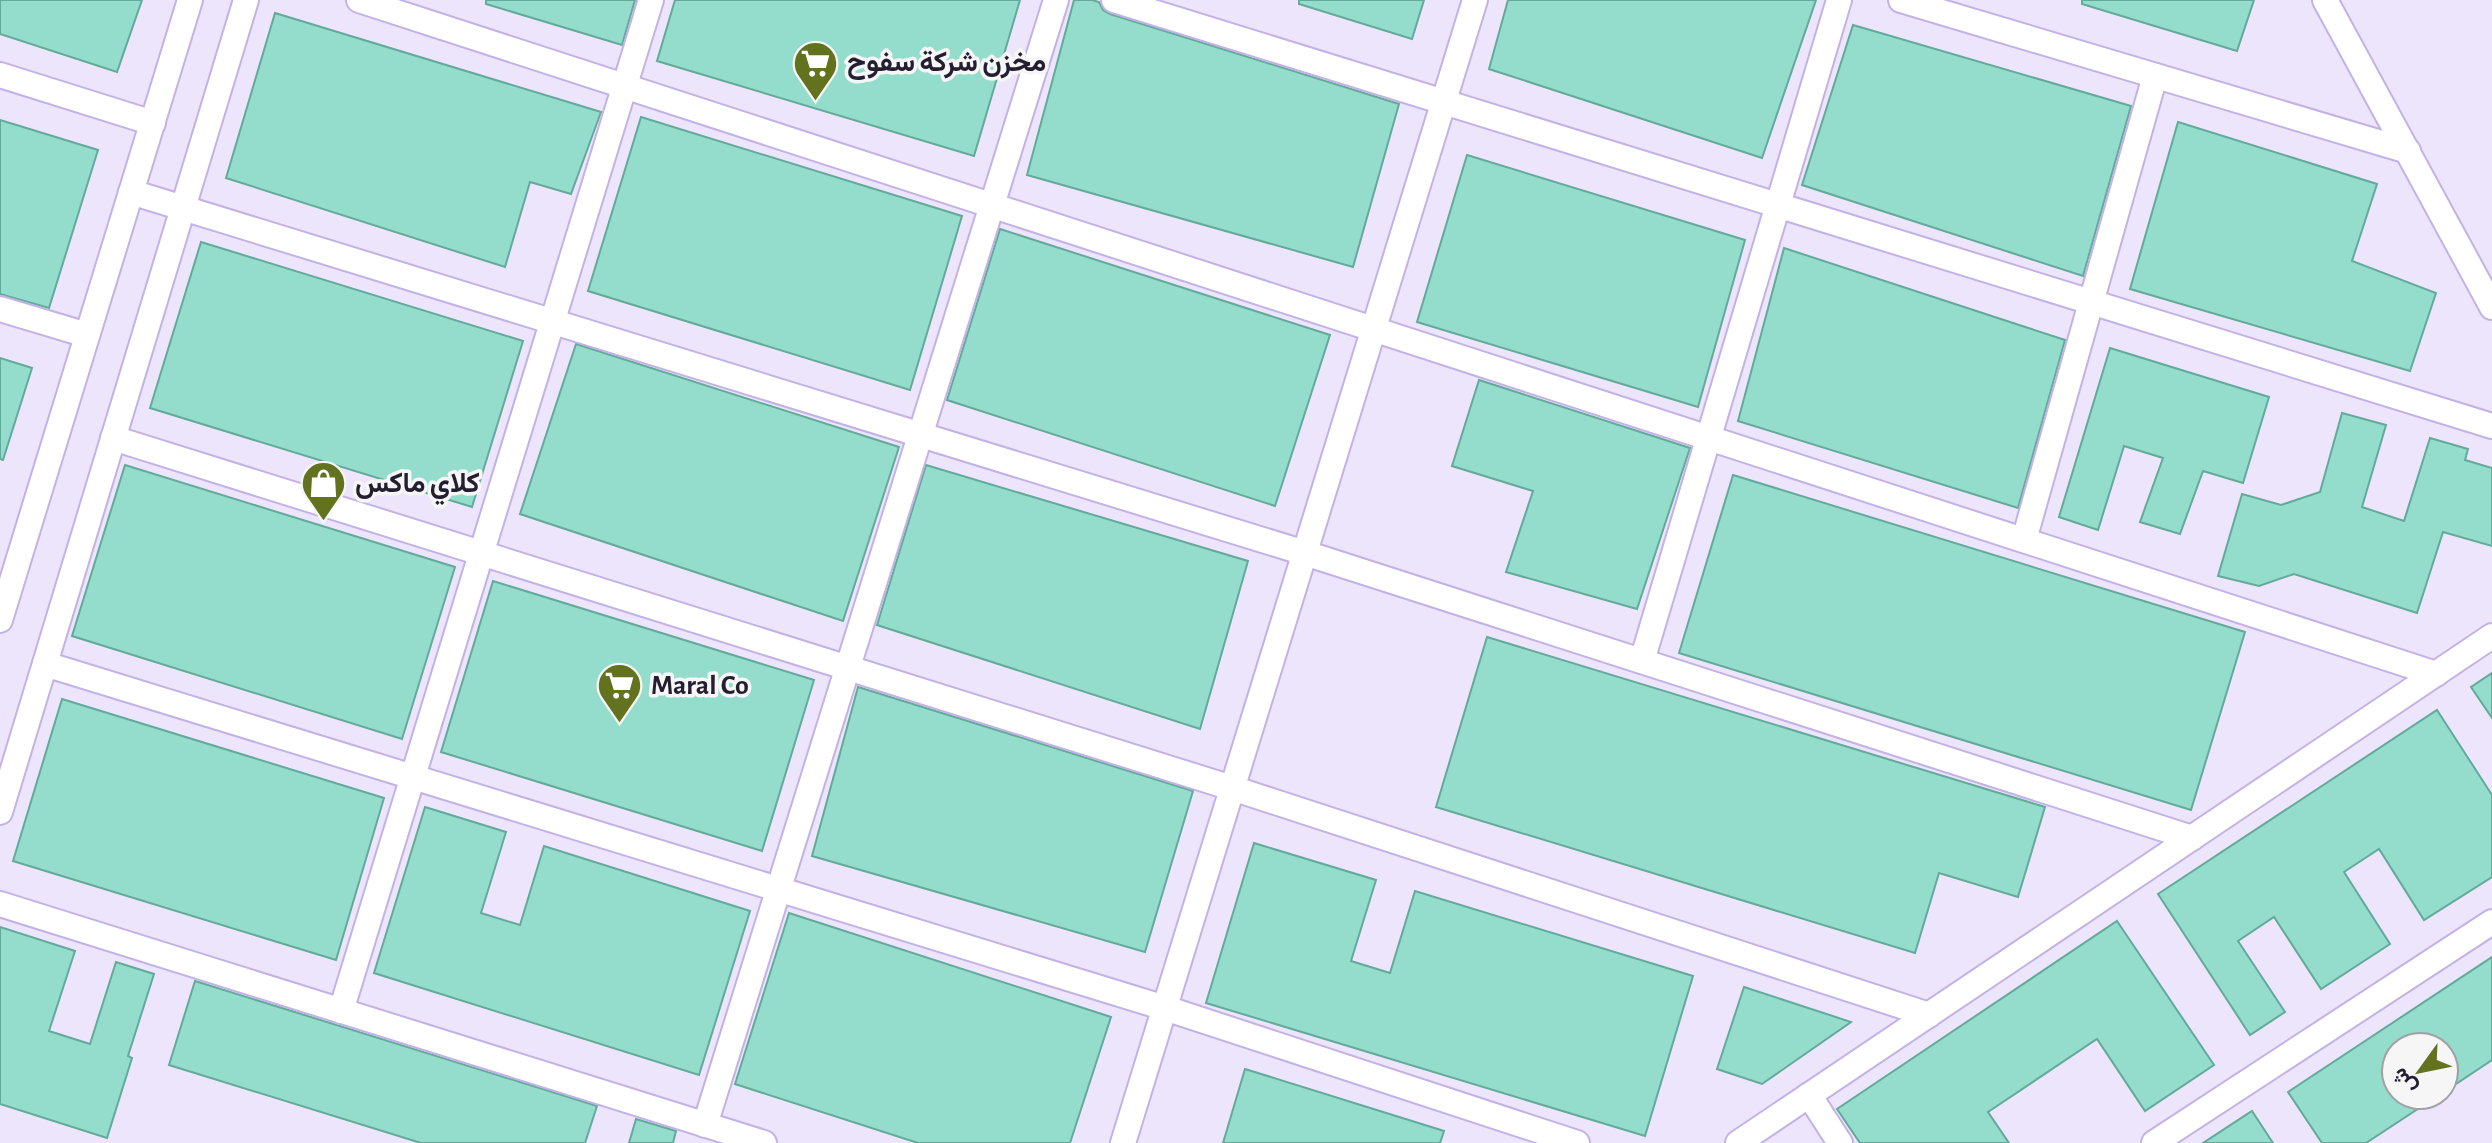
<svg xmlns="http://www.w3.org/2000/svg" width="2492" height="1143" viewBox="0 0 2492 1143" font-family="'Alegreya Sans',Vazirmatn,sans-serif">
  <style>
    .building { fill: #94dccc; stroke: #63aa9b; stroke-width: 2 }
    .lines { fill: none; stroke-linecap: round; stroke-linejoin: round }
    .minor-casing { stroke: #c3b2e6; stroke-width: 28 }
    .minor { stroke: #fff; stroke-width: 24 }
    .labels { text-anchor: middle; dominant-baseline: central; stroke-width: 7; stroke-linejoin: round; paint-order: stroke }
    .poi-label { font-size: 28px; font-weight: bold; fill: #241e31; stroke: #f6f6f6; text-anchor: start }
  </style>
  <rect width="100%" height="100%" fill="#ece5fb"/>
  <!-- building -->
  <g class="building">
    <path d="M0,0h142l-25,72 -117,-38z"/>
    <path d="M486,0h149l-13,45 -136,-41z"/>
    <path d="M675,0h345l-46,156 -317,-95z"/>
    <path d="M1074,0h18l7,2 4,8 7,4 289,90 -46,163 -326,-92z"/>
    <path d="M1299,0h125l-12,39 -113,-35z"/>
    <path d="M1508,0h308l-54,158 -273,-89z"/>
    <path d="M2082,0h172l-17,51 -155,-47z"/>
    <path d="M275,13l326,99 -30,82 -41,-12 -25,85 -279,-89z"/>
    <path d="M1853,25l278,81 -48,170 -281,-91z"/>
    <path d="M641,117l321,99 -52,174 -322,-99z"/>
    <path d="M0,120l98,30 -49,158 -49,-14z"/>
    <path d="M2178,122l199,62 -25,77 84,32 -26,78 -280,-82z"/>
    <path d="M1467,155l278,85 -47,167 -281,-85z"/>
    <path d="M1000,229l330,106 -55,171 -328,-106z"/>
    <path d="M201,242l322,99 -51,166 -322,-99z"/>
    <path d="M1784,248l281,92 -47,168 -280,-87z"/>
    <path d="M576,344l323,103 -56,174 -323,-107z"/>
    <path d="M2110,348l159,49 -26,86 -40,-12 -23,63 -40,-12 23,-64 -39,-12 -26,84 -39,-13z"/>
    <path d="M0,358l32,10 -29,92 -3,-1z"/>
    <path d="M1479,380l211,68 -53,161 -131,-37 27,-81 -81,-25z"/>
    <path d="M2342,413l44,12 -24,82 42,14 26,-83 38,11 -3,11 27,8v78l-49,-14 -26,81 -123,-39 -35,12 -41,-10 24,-82 39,11 39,-13z"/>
    <path d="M125,465l330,102 -53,172 -330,-103z"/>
    <path d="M926,465l322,96 -48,168 -323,-104z"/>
    <path d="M1733,475l512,157 -54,178 -512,-157z"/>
    <path d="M493,581l321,99 -52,171 -321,-99z"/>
    <path d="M1487,637l558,170 -27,90 -79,-24 -24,80 -479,-146z"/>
    <path d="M2492,673v45l-21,-31z"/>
    <path d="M858,687l335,104 -48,161 -333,-96z"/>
    <path d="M62,699l322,99 -48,162 -323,-99z"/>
    <path d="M2437,710l55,85v82l-68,43 -45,-71 -35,23 46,72 -69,45 -47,-72 -36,24 47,71 -35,23 -92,-141z"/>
    <path d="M425,807l81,25 -25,81 39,12 24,-79 206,65 -51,164 -325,-102z"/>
    <path d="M1254,843l122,37 -25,81 39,12 25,-82 278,85 -48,160 -439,-133z"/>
    <path d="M789,913l322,104 -41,126h-152l-183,-59z"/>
    <path d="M2117,921l97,144 -69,46 -48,-72 -109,73 21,31h-149l-23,-34z"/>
    <path d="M0,927l75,24 -26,80 41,13 26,-82 38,12 -26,82 4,2 -25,80 -107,-34z"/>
    <path d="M2492,957v103l-48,32v-45h-48v48h43l-73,48h-44l-34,-51z"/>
    <path d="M195,981l402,125 -12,37h-164l-252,-78z"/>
    <path d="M1744,987l107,35 -89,62 -45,-15z"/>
    <path d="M1245,1069l199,62 -4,12h-217z"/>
    <path d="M2252,1111l21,32h-70z"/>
    <path d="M636,1119l40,12 -3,12h-44z"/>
  </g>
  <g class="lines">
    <defs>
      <g id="minor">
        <path d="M359,0l2077,674"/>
        <path d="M1114,0l1378,426"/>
        <path d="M1901,0l507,151"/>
        <path d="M2325,0l167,307"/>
        <path d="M0,75l153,48"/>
        <path d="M131,192l1174,361 887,285"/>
        <path d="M0,309l87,26"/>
        <path d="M113,438l1119,350 697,227"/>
        <path d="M2024,540l131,-464"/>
        <path d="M0,620l190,-620"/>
        <path d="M1642,661l197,-661"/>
        <path d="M45,664l1120,344 412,135"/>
        <path d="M0,812l246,-812"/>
        <path d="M0,904l764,239"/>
        <path d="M341,1011l310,-1011"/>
        <path d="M1809,1095l31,48"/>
        <path d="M705,1125l351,-1125"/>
        <path d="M1123,1143l352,-1143"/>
        <path d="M1738,1143l754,-507"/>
        <path d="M2154,1143l338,-221"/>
      </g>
    </defs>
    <!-- minor casing -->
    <use href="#minor" class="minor-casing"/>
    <!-- minor -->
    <use href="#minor" class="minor"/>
  </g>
  <!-- icons -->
  <defs>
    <symbol id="supermarket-pin" viewBox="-11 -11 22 30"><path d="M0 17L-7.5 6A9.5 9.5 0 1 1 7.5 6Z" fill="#63721f" stroke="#f6f6f6"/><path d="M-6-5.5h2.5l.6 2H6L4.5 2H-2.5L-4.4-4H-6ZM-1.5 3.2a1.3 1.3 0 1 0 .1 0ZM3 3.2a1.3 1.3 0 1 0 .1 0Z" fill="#fff"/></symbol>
    <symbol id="shop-pin" viewBox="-11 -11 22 30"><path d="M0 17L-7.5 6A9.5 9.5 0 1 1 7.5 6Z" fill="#63721f" stroke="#f6f6f6"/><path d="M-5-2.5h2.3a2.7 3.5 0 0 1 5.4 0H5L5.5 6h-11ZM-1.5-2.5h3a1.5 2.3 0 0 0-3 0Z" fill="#fff"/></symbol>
  </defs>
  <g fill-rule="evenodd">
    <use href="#supermarket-pin" x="790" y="38" width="51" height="69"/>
    <use href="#shop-pin" x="298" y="458" width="51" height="69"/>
    <use href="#supermarket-pin" x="594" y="660" width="51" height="69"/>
  </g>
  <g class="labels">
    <!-- poi labels -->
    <g class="poi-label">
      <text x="847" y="63">مخزن شركة سفوح</text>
      <text x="355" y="484">كلاي ماكس</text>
      <text x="651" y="686">Maral Co</text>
    </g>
  </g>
  <!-- north arrow -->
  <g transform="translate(2420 1071) rotate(237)"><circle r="38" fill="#f6f6f6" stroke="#a2a0a7" stroke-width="2"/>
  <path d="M0-6L14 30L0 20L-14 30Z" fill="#63721f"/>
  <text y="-12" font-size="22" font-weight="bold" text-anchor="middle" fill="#241e31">ش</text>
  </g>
</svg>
